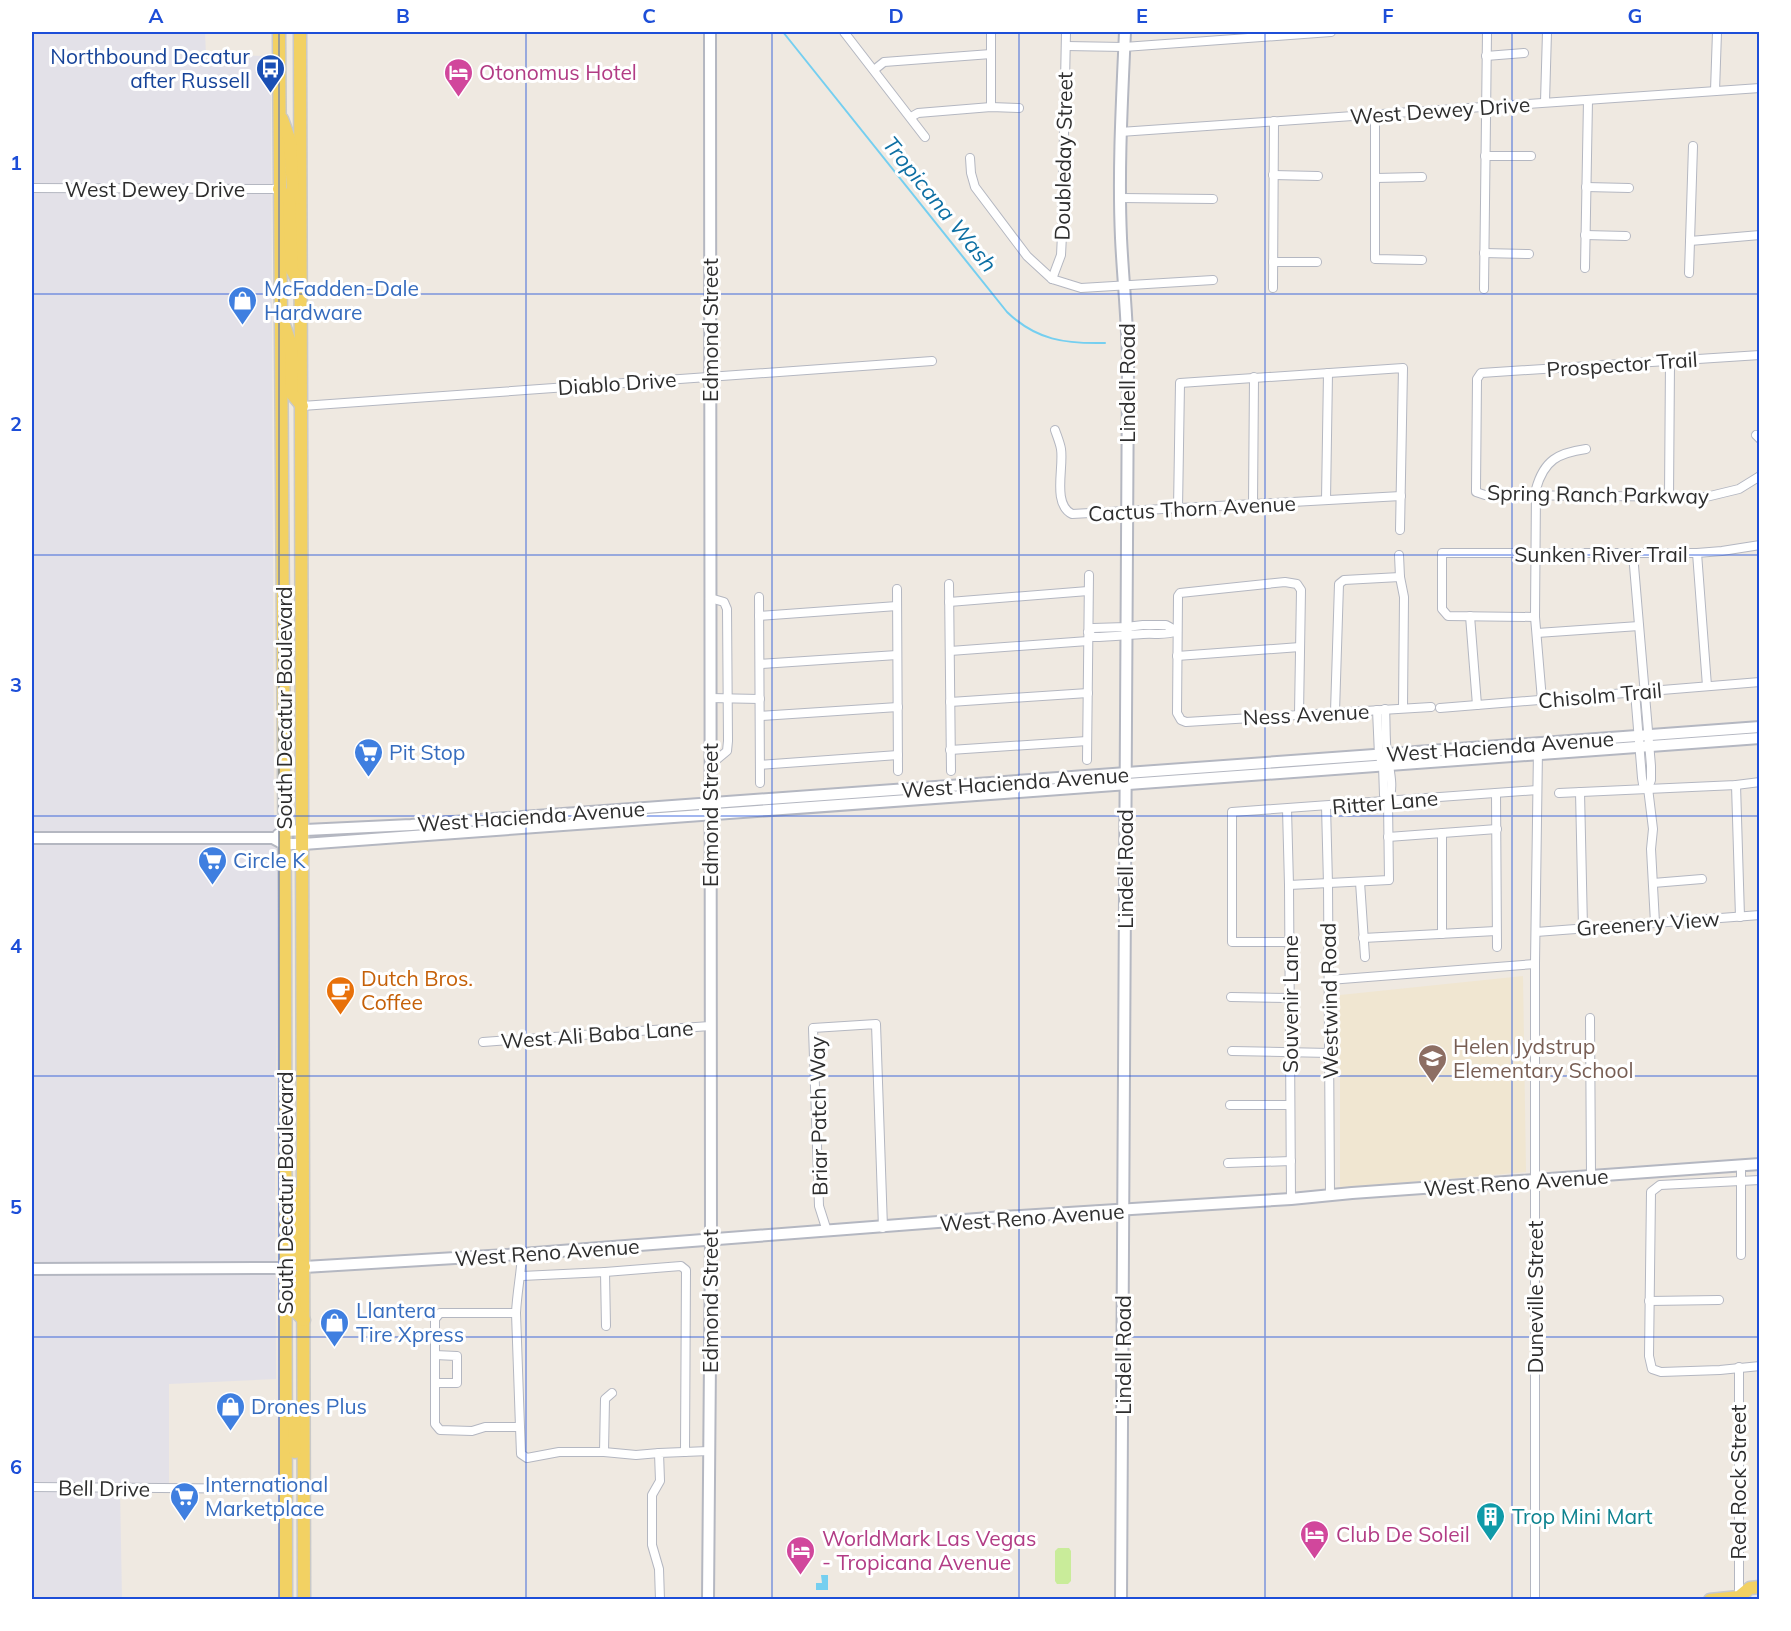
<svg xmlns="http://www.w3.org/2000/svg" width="1791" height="1631" viewBox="0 0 1791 1631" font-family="Mulish,sans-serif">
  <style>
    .industrial { fill: #e3e1e8 }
    .education { fill: #f0e6d1 }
    .pitch { fill: #c9ec9a }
    .water { fill: #75cff0 }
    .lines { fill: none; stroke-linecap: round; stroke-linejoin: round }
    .stream { stroke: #75cff0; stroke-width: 2 }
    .street-casing { stroke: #b4b7c1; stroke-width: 10 }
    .secondary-casing { stroke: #b4b7c1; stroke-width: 14 }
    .primary-casing { stroke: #c9c9c9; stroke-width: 15 }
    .street { stroke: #fff; stroke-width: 8 }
    .secondary { stroke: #fff; stroke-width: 10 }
    .primary { stroke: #f2d163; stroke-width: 12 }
    .grid { fill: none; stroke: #1d4ed8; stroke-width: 1.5; stroke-opacity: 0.55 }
    .labels { text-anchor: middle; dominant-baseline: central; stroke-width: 6; stroke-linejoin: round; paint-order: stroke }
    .transit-label { font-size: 21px; fill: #164399; stroke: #fff; text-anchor: end }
    .hotel-label { font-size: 21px; fill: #b23c85; stroke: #fff; text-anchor: start }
    .street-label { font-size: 21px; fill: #2e2e2e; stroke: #fff }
    .shop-label { font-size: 21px; fill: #366cbe; stroke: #fff; text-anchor: start }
    .food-label { font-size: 21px; fill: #c56008; stroke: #fff; text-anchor: start }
    .education-label { font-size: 21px; fill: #785e54; stroke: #fff; text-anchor: start }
    .culture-label { font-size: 21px; fill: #0d838f; stroke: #fff; text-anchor: start }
    .water-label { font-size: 22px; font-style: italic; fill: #0d6fa3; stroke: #fff }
    .neatline { fill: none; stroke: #1d4ed8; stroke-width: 2 }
    .grid-label { font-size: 20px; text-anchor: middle; font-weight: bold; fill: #1d4ed8 }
  </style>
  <rect width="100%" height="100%" fill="#efe9e1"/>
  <!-- industrial -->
  <path class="industrial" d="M32,32h173l1,23 65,1 3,763 5,41 -4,301 1,218 -107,5v104h-49l2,111 -90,1z"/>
  <!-- education -->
  <path class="education" d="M1523,976l3,196 -186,16v-193z"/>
  <!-- pitch -->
  <path class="pitch" d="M1058,1548h11l2,3v30l-3,3h-11l-2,-3v-30z"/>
  <!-- water -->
  <path class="water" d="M821,1575h7v15h-12v-7h6z"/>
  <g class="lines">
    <!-- stream -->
    <path class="stream" d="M783,32l224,280c29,28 58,32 98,31"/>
    <defs>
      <g id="street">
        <path d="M844,32l81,105"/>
        <path d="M1066,46l58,1 207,-15"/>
        <path d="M1486,56l38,-3"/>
        <path d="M874,70l10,-8 107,-8"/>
        <path d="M1715,91l2,-59"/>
        <path d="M1545,102l2,-70"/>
        <path d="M991,107v-75"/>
        <path d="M1375,114v145l47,1"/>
        <path d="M911,117l7,-4 73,-6 28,1"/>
        <path d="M1120,132l640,-44"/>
        <path d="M1485,156h46"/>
        <path d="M970,158l1,15 4,14 52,69 25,23 29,9 132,-8"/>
        <path d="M1273,175l45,1"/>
        <path d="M1376,178l46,-1"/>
        <path d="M1586,187l43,1"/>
        <path d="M32,188l247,1"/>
        <path d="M1121,198l92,1"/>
        <path d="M1585,235l41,1"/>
        <path d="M1690,241l70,-6"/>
        <path d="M1484,253l45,1"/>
        <path d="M1273,262h44"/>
        <path d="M1585,268l3,-168"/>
        <path d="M1689,273l4,-127"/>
        <path d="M1052,279l9,-24 1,-20 4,-203"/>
        <path d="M1273,288l1,-167"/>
        <path d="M1484,289l3,-257"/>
        <path d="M1760,355l-279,18 -4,6 -1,110v3l9,3 221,2 33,-8 21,-13"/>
        <path d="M302,406l630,-45"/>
        <path d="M1055,430c2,6 5,13 6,19 3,19 -9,55 11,65l329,-18"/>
        <path d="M1756,435l4,4"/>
        <path d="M1669,497l1,-136"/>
        <path d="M1326,500l2,-127"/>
        <path d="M1253,505l1,-128"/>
        <path d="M1178,509l2,-126 223,-15 -3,162"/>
        <path d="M1697,553l10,133"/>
        <path d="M1633,554l18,212v14l-3,8 5,41 -2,20 4,74"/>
        <path d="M1399,555l1,22 4,20 -1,111"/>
        <path d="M949,584l2,187"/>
        <path d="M897,589l1,182"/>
        <path d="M759,597l1,186"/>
        <path d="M710,598l14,4 3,7 1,132 -1,10 -17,14"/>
        <path d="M949,602l139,-11"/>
        <path d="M759,616l138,-10"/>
        <path d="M1470,616l7,89"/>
        <path d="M1535,617l-87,-1 -6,-7v-56h255l25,-2 38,-6"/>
        <path d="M1143,625h23l11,6c-12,5 -21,2 -34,3 -17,1 -33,3 -50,3l-5,-5 5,-4 33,-1z"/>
        <path d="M1537,633l102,-7"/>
        <path d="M950,651l138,-10"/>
        <path d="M1177,656l123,-9"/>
        <path d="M760,664l137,-9"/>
        <path d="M1635,692l7,86 1,6 5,4"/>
        <path d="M710,698l50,1"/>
        <path d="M1542,700l-7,-83 1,-128c8,-29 22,-36 50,-40"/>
        <path d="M950,702l138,-9"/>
        <path d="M1440,708l320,-26"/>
        <path d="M1377,710l2,45 4,10 1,30 4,7"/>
        <path d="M1335,712l4,-128 5,-4 56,-3"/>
        <path d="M1299,714l2,-124 -4,-6 -12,-2 -105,11 -2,3 -1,117 4,7 5,2 245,-15"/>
        <path d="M760,716l138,-9"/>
        <path d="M950,750l137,-9"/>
        <path d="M1087,760l2,-185"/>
        <path d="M760,765l138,-10"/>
        <path d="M1736,785l4,132"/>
        <path d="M1580,792l3,136"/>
        <path d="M1496,793l1,154"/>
        <path d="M1559,793l177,-8 24,-3"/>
        <path d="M1326,806l2,78 2,311"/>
        <path d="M1287,809l2,76 2,314"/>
        <path d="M1388,837l109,-8"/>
        <path d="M1360,882l5,75"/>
        <path d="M1653,883l49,-4"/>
        <path d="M1289,885l100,-5 -1,-78c7,-15 1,-33 -1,-48 -2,-15 -1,-30 -2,-45"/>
        <path d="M1536,932l224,-17"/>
        <path d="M1442,934v-101"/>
        <path d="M1363,938l133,-7"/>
        <path d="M1289,942h-57v-130l305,-22"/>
        <path d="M1329,980l206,-16"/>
        <path d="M1231,997l59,1"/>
        <path d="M1590,1018l1,159"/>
        <path d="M483,1042l227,-16"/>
        <path d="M1232,1051l98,2"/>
        <path d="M1230,1105h60"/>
        <path d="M1228,1163l63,-2"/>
        <path d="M1760,1180l-100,5 -9,7 -2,164 3,13 9,3 59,-2 40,-4"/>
        <path d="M827,1231l-8,-25 -6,-178 63,-4 7,204"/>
        <path d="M1741,1255v-89"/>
        <path d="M605,1272l76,-6 5,4 -1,182"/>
        <path d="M522,1276l83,-4 1,54"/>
        <path d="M1649,1301l70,-1"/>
        <path d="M516,1313c1,-21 5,-39 6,-59"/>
        <path d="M1739,1367v230"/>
        <path d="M435,1383h22v-27l-22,-1"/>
        <path d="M520,1427l-4,-114h-76l-5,6v105l5,6 32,1 13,-4h35l1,27 6,4 32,-6h45l32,3 23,-2"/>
        <path d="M604,1452l1,-53 7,-6"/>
        <path d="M32,1487l253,2"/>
        <path d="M660,1600l-1,-31 -7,-24v-50l8,-14 -1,-28 50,-2"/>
        <path d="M1535,1600v-636l3,-215"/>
      </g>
      <g id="secondary">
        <path d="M278,835l6,-4 127,-6 1349,-98"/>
        <path d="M32,838h241l11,6h19l1457,-106"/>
        <path d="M304,1267l218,-13 481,-37 288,-18 61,-6 408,-29"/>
        <path d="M32,1269l253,-1"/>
        <path d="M708,1600l3,-360 -1,-1208"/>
        <path d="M1121,1600l7,-1233c0,-43 -5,-86 -7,-129 -3,-69 1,-138 4,-206"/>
      </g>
      <g id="primary">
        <path d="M279,32l6,883 1,685"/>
        <path d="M300,32l4,1568"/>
        <path d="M282,119l8,22 3,50 5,7"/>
        <path d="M279,189l10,11 3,70 7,13"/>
        <path d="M284,325l7,20 1,49 10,12"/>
        <path d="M287,1180l7,17 1,63 2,4 7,3"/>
        <path d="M285,1268l8,8 2,35 9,9"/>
        <path d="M287,1409l7,12 1,31"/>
        <path d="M1710,1600l29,-3 11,-9 10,-1"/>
      </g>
    </defs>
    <!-- street casing -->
    <use href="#street" class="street-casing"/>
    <!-- secondary casing -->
    <use href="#secondary" class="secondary-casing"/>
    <!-- primary casing -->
    <use href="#primary" class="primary-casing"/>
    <!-- street -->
    <use href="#street" class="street"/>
    <!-- secondary -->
    <use href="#secondary" class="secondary"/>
    <!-- primary -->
    <use href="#primary" class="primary"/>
  </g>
  <!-- grid -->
  <path class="grid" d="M279,32v1568M526,32v1568M772,32v1568M1019,32v1568M1265,32v1568M1512,32v1568M32,294h1728M32,555h1728M32,816h1728M32,1076h1728M32,1337h1728"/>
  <!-- icons -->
  <defs>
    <symbol id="bus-pin" viewBox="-11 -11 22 30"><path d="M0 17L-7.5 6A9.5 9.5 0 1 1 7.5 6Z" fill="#1a4fb4" stroke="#fff"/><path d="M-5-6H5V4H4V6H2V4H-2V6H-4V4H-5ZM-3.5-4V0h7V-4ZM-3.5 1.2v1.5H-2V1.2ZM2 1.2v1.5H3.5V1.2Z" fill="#fff"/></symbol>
    <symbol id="hotel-pin" viewBox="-11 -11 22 30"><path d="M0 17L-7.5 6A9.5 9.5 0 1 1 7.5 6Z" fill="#d1479c" stroke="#fff"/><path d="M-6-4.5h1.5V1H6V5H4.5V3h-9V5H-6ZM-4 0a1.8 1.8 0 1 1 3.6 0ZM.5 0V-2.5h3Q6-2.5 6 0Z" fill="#fff"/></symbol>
    <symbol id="shop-pin" viewBox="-11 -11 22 30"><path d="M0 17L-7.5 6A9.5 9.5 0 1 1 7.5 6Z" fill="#3f7fe0" stroke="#fff"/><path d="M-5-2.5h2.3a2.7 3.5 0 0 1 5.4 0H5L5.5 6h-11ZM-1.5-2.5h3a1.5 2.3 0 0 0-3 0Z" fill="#fff"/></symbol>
    <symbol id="supermarket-pin" viewBox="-11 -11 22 30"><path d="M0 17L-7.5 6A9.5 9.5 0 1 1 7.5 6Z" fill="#3f7fe0" stroke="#fff"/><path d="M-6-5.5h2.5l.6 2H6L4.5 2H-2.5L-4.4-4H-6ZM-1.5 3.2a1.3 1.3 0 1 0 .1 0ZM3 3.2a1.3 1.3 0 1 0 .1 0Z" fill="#fff"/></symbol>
    <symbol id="cafe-pin" viewBox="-11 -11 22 30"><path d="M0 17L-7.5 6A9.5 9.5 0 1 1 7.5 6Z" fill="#e8710a" stroke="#fff"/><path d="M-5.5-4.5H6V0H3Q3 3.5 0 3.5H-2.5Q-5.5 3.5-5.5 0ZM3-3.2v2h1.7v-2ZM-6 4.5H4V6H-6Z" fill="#fff"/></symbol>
    <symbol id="school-pin" viewBox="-11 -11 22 30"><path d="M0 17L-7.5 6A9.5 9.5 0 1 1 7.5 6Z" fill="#8d6e63" stroke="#fff"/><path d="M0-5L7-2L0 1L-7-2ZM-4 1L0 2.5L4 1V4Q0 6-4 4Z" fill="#fff"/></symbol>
    <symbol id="building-pin" viewBox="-11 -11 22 30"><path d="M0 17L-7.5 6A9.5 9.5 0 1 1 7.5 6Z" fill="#0f9aa8" stroke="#fff"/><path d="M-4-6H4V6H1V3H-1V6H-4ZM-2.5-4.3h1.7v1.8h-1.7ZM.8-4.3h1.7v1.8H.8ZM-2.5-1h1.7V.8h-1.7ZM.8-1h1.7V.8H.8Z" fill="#fff"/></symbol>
  </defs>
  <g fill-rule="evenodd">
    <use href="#bus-pin" x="254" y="52" width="33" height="45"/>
    <use href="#hotel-pin" x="442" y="56" width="33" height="45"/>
    <use href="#shop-pin" x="226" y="284" width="33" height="45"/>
    <use href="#supermarket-pin" x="352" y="736" width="33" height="45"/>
    <use href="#supermarket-pin" x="196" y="844" width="33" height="45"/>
    <use href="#cafe-pin" x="324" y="974" width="33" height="45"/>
    <use href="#school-pin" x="1416" y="1042" width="33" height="45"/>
    <use href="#shop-pin" x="318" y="1306" width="33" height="45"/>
    <use href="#shop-pin" x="214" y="1390" width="33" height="45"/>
    <use href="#supermarket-pin" x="168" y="1480" width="33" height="45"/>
    <use href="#building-pin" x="1474" y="1500" width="33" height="45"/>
    <use href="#hotel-pin" x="1298" y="1518" width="33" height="45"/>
    <use href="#hotel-pin" x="784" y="1534" width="33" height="45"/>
  </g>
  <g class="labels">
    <!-- transit labels -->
    <g class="transit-label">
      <text x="250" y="56">Northbound Decatur<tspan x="250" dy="24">after Russell</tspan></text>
    </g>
    <!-- hotel labels -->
    <g class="hotel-label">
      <text x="479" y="72">Otonomus Hotel</text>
      <text x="1336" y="1534">Club De Soleil</text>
      <text x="822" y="1538">WorldMark Las Vegas<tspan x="822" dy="24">- Tropicana Avenue</tspan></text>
    </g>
    <!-- street labels -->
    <g class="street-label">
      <text transform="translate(1440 110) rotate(-4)">West Dewey Drive</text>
      <text transform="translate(1063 156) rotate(-89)">Doubleday Street</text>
      <text x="155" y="189">West Dewey Drive</text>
      <text transform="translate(710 330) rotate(-90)">Edmond Street</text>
      <text transform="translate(1622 364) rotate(-4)">Prospector Trail</text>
      <text transform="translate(617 383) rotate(-4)">Diablo Drive</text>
      <text transform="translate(1127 383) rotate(-90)">Lindell Road</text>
      <text transform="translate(1598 494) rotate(1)">Spring Ranch Parkway</text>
      <text transform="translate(1192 508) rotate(-3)">Cactus Thorn Avenue</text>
      <text x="1601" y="554">Sunken River Trail</text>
      <text transform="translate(1600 695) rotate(-5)">Chisolm Trail</text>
      <text transform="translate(284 708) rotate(-90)">South Decatur Boulevard</text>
      <text transform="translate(1306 714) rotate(-3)">Ness Avenue</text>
      <text transform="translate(1500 746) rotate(-4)">West Hacienda Avenue</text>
      <text transform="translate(1015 782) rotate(-4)">West Hacienda Avenue</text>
      <text transform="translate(1385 802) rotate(-5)">Ritter Lane</text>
      <text transform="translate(710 815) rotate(-90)">Edmond Street</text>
      <text transform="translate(531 816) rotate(-4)">West Hacienda Avenue</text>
      <text transform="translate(1125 869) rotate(-90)">Lindell Road</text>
      <text transform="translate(1648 923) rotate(-4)">Greenery View</text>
      <text transform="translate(1329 1001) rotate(-91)">Westwind Road</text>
      <text transform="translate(1290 1004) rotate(-90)">Souvenir Lane</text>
      <text transform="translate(597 1034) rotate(-4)">West Ali Baba Lane</text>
      <text transform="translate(818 1116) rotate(-91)">Briar Patch Way</text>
      <text transform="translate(1516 1182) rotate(-4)">West Reno Avenue</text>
      <text transform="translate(285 1193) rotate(-90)">South Decatur Boulevard</text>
      <text transform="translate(1032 1217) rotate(-4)">West Reno Avenue</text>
      <text transform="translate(547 1252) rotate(-4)">West Reno Avenue</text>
      <text transform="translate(1535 1297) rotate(-90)">Duneville Street</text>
      <text transform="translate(710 1301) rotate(-90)">Edmond Street</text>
      <text transform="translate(1123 1355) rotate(-90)">Lindell Road</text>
      <text transform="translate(1738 1482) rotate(-90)">Red Rock Street</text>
      <text transform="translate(104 1488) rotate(1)">Bell Drive</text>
    </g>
    <!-- shop labels -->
    <g class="shop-label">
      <text x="264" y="288">McFadden-Dale<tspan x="264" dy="24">Hardware</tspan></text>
      <text x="389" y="752">Pit Stop</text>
      <text x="233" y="860">Circle K</text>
      <text x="356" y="1310">Llantera<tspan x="356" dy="24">Tire Xpress</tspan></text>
      <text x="251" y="1406">Drones Plus</text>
      <text x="205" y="1484">International<tspan x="205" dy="24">Marketplace</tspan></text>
    </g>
    <!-- food labels -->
    <g class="food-label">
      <text x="361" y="978">Dutch Bros.<tspan x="361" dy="24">Coffee</tspan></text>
    </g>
    <!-- education labels -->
    <g class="education-label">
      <text x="1453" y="1046">Helen Jydstrup<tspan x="1453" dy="24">Elementary School</tspan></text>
    </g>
    <!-- culture labels -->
    <g class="culture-label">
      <text x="1512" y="1516">Trop Mini Mart</text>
    </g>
    <!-- water labels -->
    <g class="water-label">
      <text transform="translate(940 204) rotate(51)">Tropicana Wash</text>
    </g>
  </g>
  <!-- border -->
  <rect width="1791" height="1631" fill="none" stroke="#ffffff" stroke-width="66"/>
  <rect x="33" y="33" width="1725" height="1565" class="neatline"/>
  <g class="grid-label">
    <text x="156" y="23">A</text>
    <text x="403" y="23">B</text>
    <text x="649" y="23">C</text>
    <text x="896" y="23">D</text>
    <text x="1142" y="23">E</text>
    <text x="1388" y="23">F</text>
    <text x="1635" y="23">G</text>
    <text x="16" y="170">1</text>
    <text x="16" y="431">2</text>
    <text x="16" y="692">3</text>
    <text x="16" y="953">4</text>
    <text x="16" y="1214">5</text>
    <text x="16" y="1474">6</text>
  </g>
</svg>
